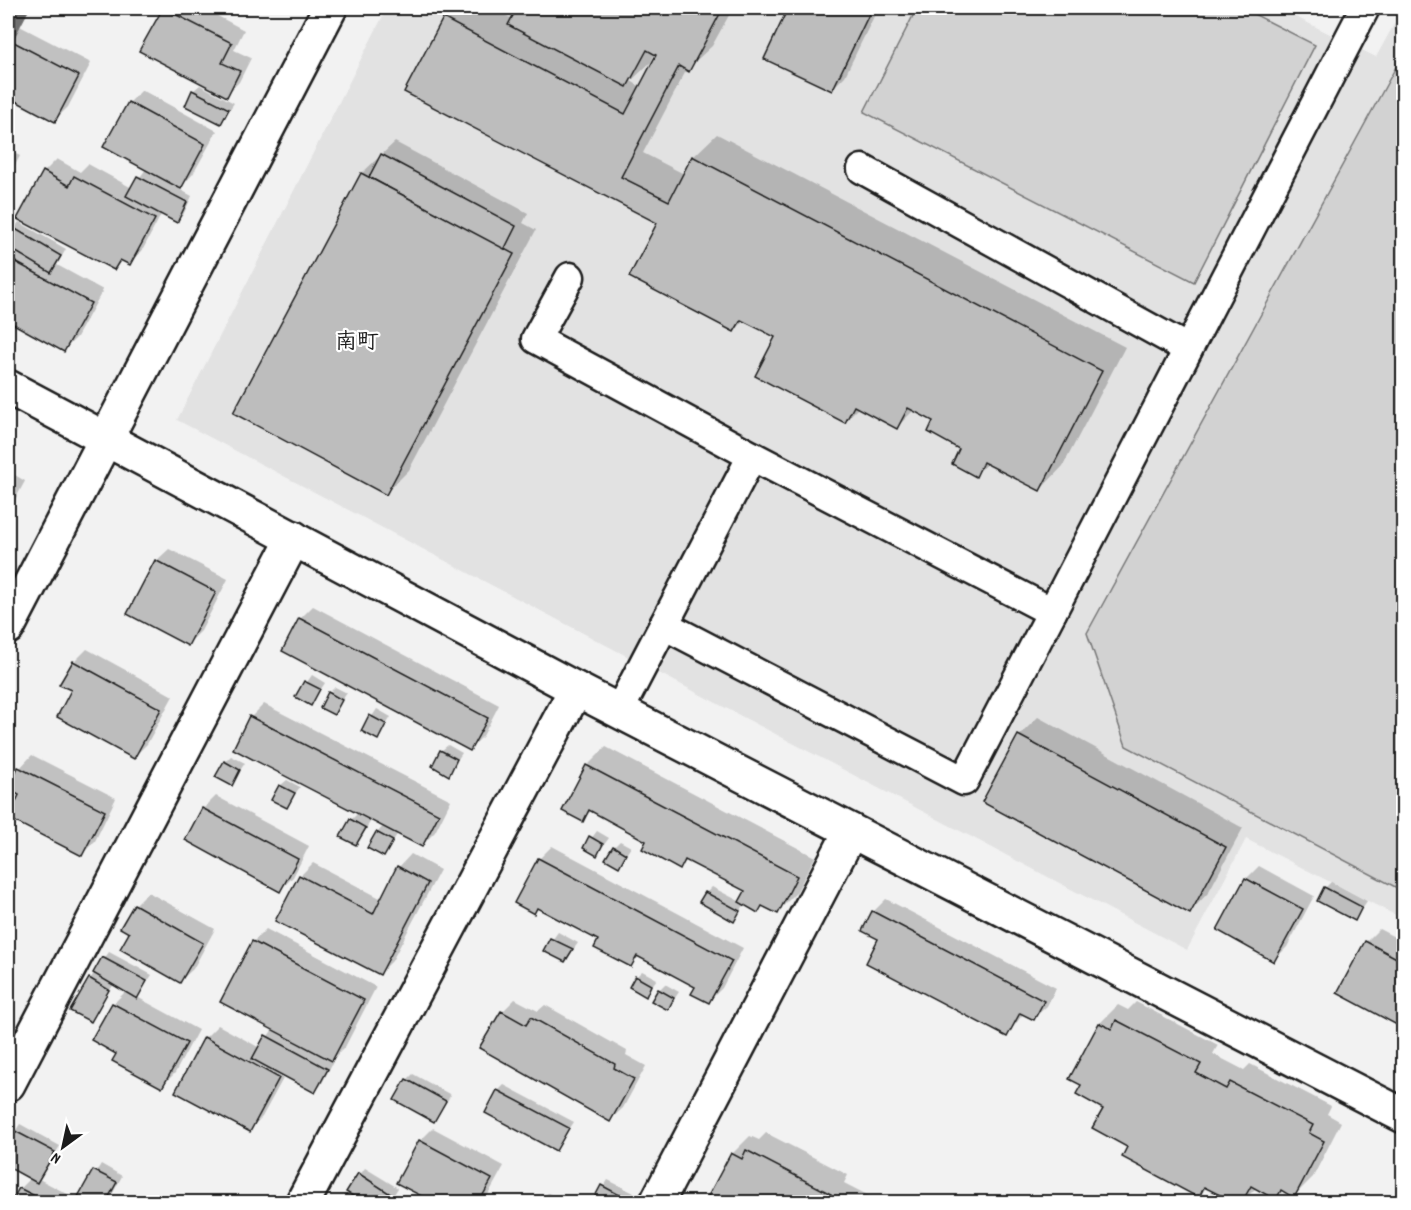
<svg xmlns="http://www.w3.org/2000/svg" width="1411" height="1210" viewBox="0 0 1411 1210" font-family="Dekko,'Klee One',sans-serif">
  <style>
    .built { fill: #e2e2e2 }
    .green { fill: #d2d2d2; stroke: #777; stroke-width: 1.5 }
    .shadow { fill: #0003; fill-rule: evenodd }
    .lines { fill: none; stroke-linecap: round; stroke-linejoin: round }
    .stream { stroke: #707070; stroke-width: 14 }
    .building { fill: #bdbdbd; stroke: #1c1c1c; stroke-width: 1.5 }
    .lane-casing { stroke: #1c1c1c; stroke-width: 33 }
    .street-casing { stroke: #1c1c1c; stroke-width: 38 }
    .lane { stroke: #fff; stroke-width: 28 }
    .street { stroke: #fff; stroke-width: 33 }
    .labels { text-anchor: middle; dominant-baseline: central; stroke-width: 4.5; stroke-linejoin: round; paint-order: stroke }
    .quarter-label { font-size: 22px; font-weight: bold; fill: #1c1c1c; stroke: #fff }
  </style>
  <rect width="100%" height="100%" fill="#f2f2f2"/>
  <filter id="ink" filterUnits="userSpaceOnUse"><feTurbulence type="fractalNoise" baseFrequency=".0167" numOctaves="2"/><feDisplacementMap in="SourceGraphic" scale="12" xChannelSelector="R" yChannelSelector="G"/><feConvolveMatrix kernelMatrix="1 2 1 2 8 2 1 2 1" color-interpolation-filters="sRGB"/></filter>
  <g filter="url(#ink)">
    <!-- built -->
    <path class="built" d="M387,8h891l98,49 27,-49v911l-157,-80 -59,111 -1010,-530z"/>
    <!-- green -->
    <g class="green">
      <path d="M917,8h325l73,37 -121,237 -330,-170z"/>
      <path d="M1403,54v837l-277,-145 -39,-113z"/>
    </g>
    <!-- shadow -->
    <g class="shadow">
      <path d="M164,8h54l-6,5 32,17 -10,20 17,8 -12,24 -13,13 -85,-44z"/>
      <path d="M456,8h35l22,11 6,-11h214l-21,38 -25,23 -44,84 41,21 9,-17 24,-23 408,213 -62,119 -23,24 -52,-27 -13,12 -14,-26 -26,-28 -21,-11 -17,17 -38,-20 -14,14 -68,-85 -32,-16 -11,11 -75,-109 -215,-203zM655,53l3,1 -17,33 -10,-6 20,-19z"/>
      <path d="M790,8h88l-33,68 -13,13 -66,-31z"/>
      <path d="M8,20l83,43 -23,44 -13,13 -47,-25z"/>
      <path d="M200,85l34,18 -13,19 -28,-31z"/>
      <path d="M142,90l75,41 -24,43 -14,15 13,7 -9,19 -6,6 -15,-8 -20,38 -13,12 -6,-3 -9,8 -70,-96 13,-13 23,13 8,-8 44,24 14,-19 -17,-66z"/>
      <path d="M395,142l133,71 -5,10 13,7 -127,240 -23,23 -151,-80 127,-240z"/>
      <path d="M8,150l12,6 -12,22z"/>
      <path d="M19,222l47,27 -9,16 46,25 -26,47 -13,13 -56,-30v-57l10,-12 -10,-6v-8z"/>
      <path d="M8,471l17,10 -17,32z"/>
      <path d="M169,549l59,30 -27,52 -13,13 -32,-83z"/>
      <path d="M313,606l186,99 -16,31 -13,13 -170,-130z"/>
      <path d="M87,649l86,47 -26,48 -13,13 -61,-67 1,-28z"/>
      <path d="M312,675l13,8 -14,21 -14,-7z"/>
      <path d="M335,687l12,6 -14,20 -4,-20z"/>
      <path d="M264,704l187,96 -16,32 -13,13 -24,-12 -14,22 -7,-22 7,-8 -12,-6 -16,25 -5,-24 8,-8 -124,-64 16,-31z"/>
      <path d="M377,709l14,8 -13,21 -15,-8z"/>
      <path d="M1038,717l205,111 -35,65 -18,19 -171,-176z"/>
      <path d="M448,745l14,8 -14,21 -7,-23z"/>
      <path d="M606,747l209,110 -19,36 -19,19 -13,-7 -6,6 -13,-7 -11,16 -28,-27 6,-6 29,15 6,-12 -59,-31 -8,9 -32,-28 -56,-30 -10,10 5,-54z"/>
      <path d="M32,755l84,43 -21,43 -13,13 -61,-60 -1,-26z"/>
      <path d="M231,756l14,7 -14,21 -6,-22z"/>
      <path d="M287,780l13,7 -14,19 -6,-20z"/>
      <path d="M216,796l93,50 -16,31 -13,13 -93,-50 17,-32z"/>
      <path d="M597,831l12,7 -12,16 -12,-7z"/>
      <path d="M620,841l11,6 -12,18 -5,-18z"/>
      <path d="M552,846l191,102 -21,40 -13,13 -12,-15 -57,-30 -10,9 -30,-25 -61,-32 -5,4 5,-53z"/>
      <path d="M411,854l29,16 -48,91 -13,13 -79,-98 13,-13 69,36 17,-32z"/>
      <path d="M1259,866l55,30 -27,51 -13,13 -55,-31 27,-50z"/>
      <path d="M1331,882l36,19 -12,18 -30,-31z"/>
      <path d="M148,892l67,37 -22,40 -13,12 -49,-48 4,-28z"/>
      <path d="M886,899l170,89 -9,18 -13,12 -10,-5 -17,22 -127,-96 -7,-27z"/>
      <path d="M8,900l6,3 -6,12z"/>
      <path d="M266,929l110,58 -31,60 -14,14 2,1 -12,23 -6,7 -30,-17 -23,42 -13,13 -44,-92 13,-13 42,23 13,-19 -20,-87z"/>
      <path d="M1379,929l25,13v74l-8,7 -30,-81z"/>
      <path d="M558,932l20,11 -13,18 -20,-11z"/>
      <path d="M109,952l43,23 -15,22 61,33 -23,43 -13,13 -44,-33 -5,-49 13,-13 -12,-7 -24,36v-41z"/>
      <path d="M642,971l15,8 -12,16 -9,-18z"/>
      <path d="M665,984l14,8 -11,16 -9,-18z"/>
      <path d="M515,999l23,12 7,-6 82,46 -1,4 20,11 -23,42 -13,12 -108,-108z"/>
      <path d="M1136,1002l82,43 -5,9 31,16 6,-6 81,42 -4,8 14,8 -28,55 -19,19 -10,-6 -8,8 -20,-10 -14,14h-5l-30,-15 -9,9 -69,-50 -24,-38 -22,-23 17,-62 18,-18 10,5z"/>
      <path d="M413,1074l38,21 -17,25 -27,-40z"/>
      <path d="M504,1085l70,37 -18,27 -58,-58z"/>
      <path d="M20,1124l40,22 -21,33 40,21 22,-36 21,12 -14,26h-95l7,-13 11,-11 -23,-13v-23z"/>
      <path d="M433,1128l71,38 -20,36h-48l-38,-20 22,-41z"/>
      <path d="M766,1133l82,42 -4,8 33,17 5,-5 15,7h-190l25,-48 18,-18 9,4z"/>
      <path d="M365,1168l33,20 -9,14h-23l-18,-11z"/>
      <path d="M608,1180l26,13 -5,9h-35z"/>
      <path d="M548,1193l18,9h-28z"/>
      <path d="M495,1196l11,6h-17z"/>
    </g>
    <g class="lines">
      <!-- stream -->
      <path class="stream" d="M8,35l14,-27"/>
    </g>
    <!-- building -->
    <g class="building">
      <path d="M163,8l69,35 -10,20 18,8 -13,26 -88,-46z"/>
      <path d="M517,8h206l-34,64 -10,-6 -58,111 48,24 23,-45 410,215 -62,120 -57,-29 -7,15 -24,-13 7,-15 -31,-17 5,-11 -25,-13 -11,21 -43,-23 -9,17 -90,-47 20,-39 -34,-17 -7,12 -105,-55 28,-54 -253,-131 39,-74 182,96 31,-59 -9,-5 -20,37 -119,-62z"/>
      <path d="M788,8h84l-40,83 -68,-32z"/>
      <path d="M8,39l71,37 -24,46 -47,-25z"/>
      <path d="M192,90l37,19 -8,15 -36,-18z"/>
      <path d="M128,102l77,42 -24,45 -78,-42z"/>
      <path d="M381,154l135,72 -12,24 -135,-73z"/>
      <path d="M43,171l26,15 5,-10 81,43 -25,46 -10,-5 -6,10 -97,-51z"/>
      <path d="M361,173l153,81 -128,241 -153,-82z"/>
      <path d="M137,176l50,26 -10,21 -51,-27z"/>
      <path d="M12,227l49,29 -10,17 -43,-26v-13z"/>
      <path d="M8,258l83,45 -27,49 -56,-31z"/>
      <path d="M155,560l61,32 -28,54 -61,-32z"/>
      <path d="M299,618l189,100 -18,33 -188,-100z"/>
      <path d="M73,661l88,48 -27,50 -77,-42 14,-27 -12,-5z"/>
      <path d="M304,681l16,8 -9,17 -16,-9z"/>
      <path d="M328,692l14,8 -8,15 -14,-7z"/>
      <path d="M369,715l17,9 -8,16 -17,-9z"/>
      <path d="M249,716l190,98 -17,33 -189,-98z"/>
      <path d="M1018,735l208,112 -36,67 -208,-112z"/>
      <path d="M440,750l17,9 -8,17 -17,-10z"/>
      <path d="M224,761l16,9 -8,16 -17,-9z"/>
      <path d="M586,765l211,111 -19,38 -16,-8 -4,7 -19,-11 6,-11 -60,-31 -5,10 -38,-21 4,-8 -57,-31 -6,12 -21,-11z"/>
      <path d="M18,767l87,44 -23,45 -74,-38 11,-23 -11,-6z"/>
      <path d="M279,785l16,8 -8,15 -16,-8z"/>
      <path d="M202,808l96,51 -18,33 -95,-52z"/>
      <path d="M350,819l16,9 -10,17 -16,-8z"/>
      <path d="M376,832l17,9 -9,16 -17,-9z"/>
      <path d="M589,836l14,8 -6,12 -14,-8z"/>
      <path d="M613,846l13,8 -7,13 -14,-8z"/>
      <path d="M538,858l194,103 -23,42 -18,-9 4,-7 -58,-31 -6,11 -37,-19 4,-8 -61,-32 -3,6 -20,-11z"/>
      <path d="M397,866l31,17 -48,92 -105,-54 24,-46 74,39z"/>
      <path d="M1245,878l58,31 -29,53 -57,-32z"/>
      <path d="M1324,887l38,20 -7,14 -38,-20z"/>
      <path d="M705,892l35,19 -6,11 -35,-20z"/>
      <path d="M134,904l69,39 -23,40 -60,-34 9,-16 -9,-5z"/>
      <path d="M872,911l172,90 -10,19 -14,-7 -13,24 -141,-74 12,-24 -16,-8z"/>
      <path d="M550,938l23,11 -8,13 -22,-11z"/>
      <path d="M252,941l112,59 -32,61 -112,-59z"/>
      <path d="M1365,941l39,21v50l-7,13 -60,-32z"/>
      <path d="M102,957l45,24 -10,18 -44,-26z"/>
      <path d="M635,976l16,9 -5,12 -17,-10z"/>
      <path d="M89,978l20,12 -18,32 -21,-11z"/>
      <path d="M658,989l16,9 -6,12 -17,-9z"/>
      <path d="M112,1003l75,40 -25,45 -50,-27 4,-7 -25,-14z"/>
      <path d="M501,1011l25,14 5,-8 84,47 -1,4 20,11 -24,43 -131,-74z"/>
      <path d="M1116,1020l85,44 -5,9 30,16 4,-7 83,43 -4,8 15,8 -30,57 -13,-8 -5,10 -25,-14 -9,16h-8l-30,-15 -5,11 -77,-41 5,-10 -35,-19 11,-19 -27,-15 5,-9 -12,-6 30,-56 13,6z"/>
      <path d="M265,1035l63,34 -13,24 -63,-34z"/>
      <path d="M204,1037l75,41 -29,54 -75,-40z"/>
      <path d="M406,1079l40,22 -12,21 -40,-22z"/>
      <path d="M497,1090l72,38 -13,23 -71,-38z"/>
      <path d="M13,1130l42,22 -18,31 -29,-16v-28z"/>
      <path d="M419,1140l73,39 -13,23h-46l-37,-19z"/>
      <path d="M746,1150l85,44 -4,8h-122l26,-49 11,6z"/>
      <path d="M93,1170l24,12 -11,20h-31z"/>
      <path d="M358,1173l34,22 -4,7h-25l-17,-10z"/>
      <path d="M601,1185l28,15 -1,2h-36z"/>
      <path d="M19,1188l28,14h-36z"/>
    </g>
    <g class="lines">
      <defs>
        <g id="lane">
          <path d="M862,169l326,180"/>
          <path d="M570,277l-34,62 216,117"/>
          <path d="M664,625l300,156 88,-169"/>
          <path d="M619,711l133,-255 300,156 313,-604"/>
        </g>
        <g id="street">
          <path d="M8,387l568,302 828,427"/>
          <path d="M8,627l322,-619"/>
          <path d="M8,1084l286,-546"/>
          <path d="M303,1202l273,-513"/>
          <path d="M657,1202l194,-371"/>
        </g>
      </defs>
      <!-- lane casing -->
      <use href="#lane" class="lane-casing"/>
      <!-- street casing -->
      <use href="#street" class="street-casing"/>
      <!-- lane -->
      <use href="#lane" class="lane"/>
      <!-- street -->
      <use href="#street" class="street"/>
    </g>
  </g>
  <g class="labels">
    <!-- quarter labels -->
    <g class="quarter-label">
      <text x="357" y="343">南町</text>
    </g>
  </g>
  <!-- margin -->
  <rect width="1411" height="1210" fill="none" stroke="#fff" stroke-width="30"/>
  <rect x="15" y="15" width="1381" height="1180" fill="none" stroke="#1c1c1c" stroke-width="2" filter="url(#ink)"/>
  <!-- north arrow -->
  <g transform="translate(63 1147) rotate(213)" stroke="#ffffff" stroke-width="4.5" paint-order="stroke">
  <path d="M0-4.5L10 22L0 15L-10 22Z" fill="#1c1c1c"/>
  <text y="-9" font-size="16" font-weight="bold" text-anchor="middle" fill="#1c1c1c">N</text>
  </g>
</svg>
